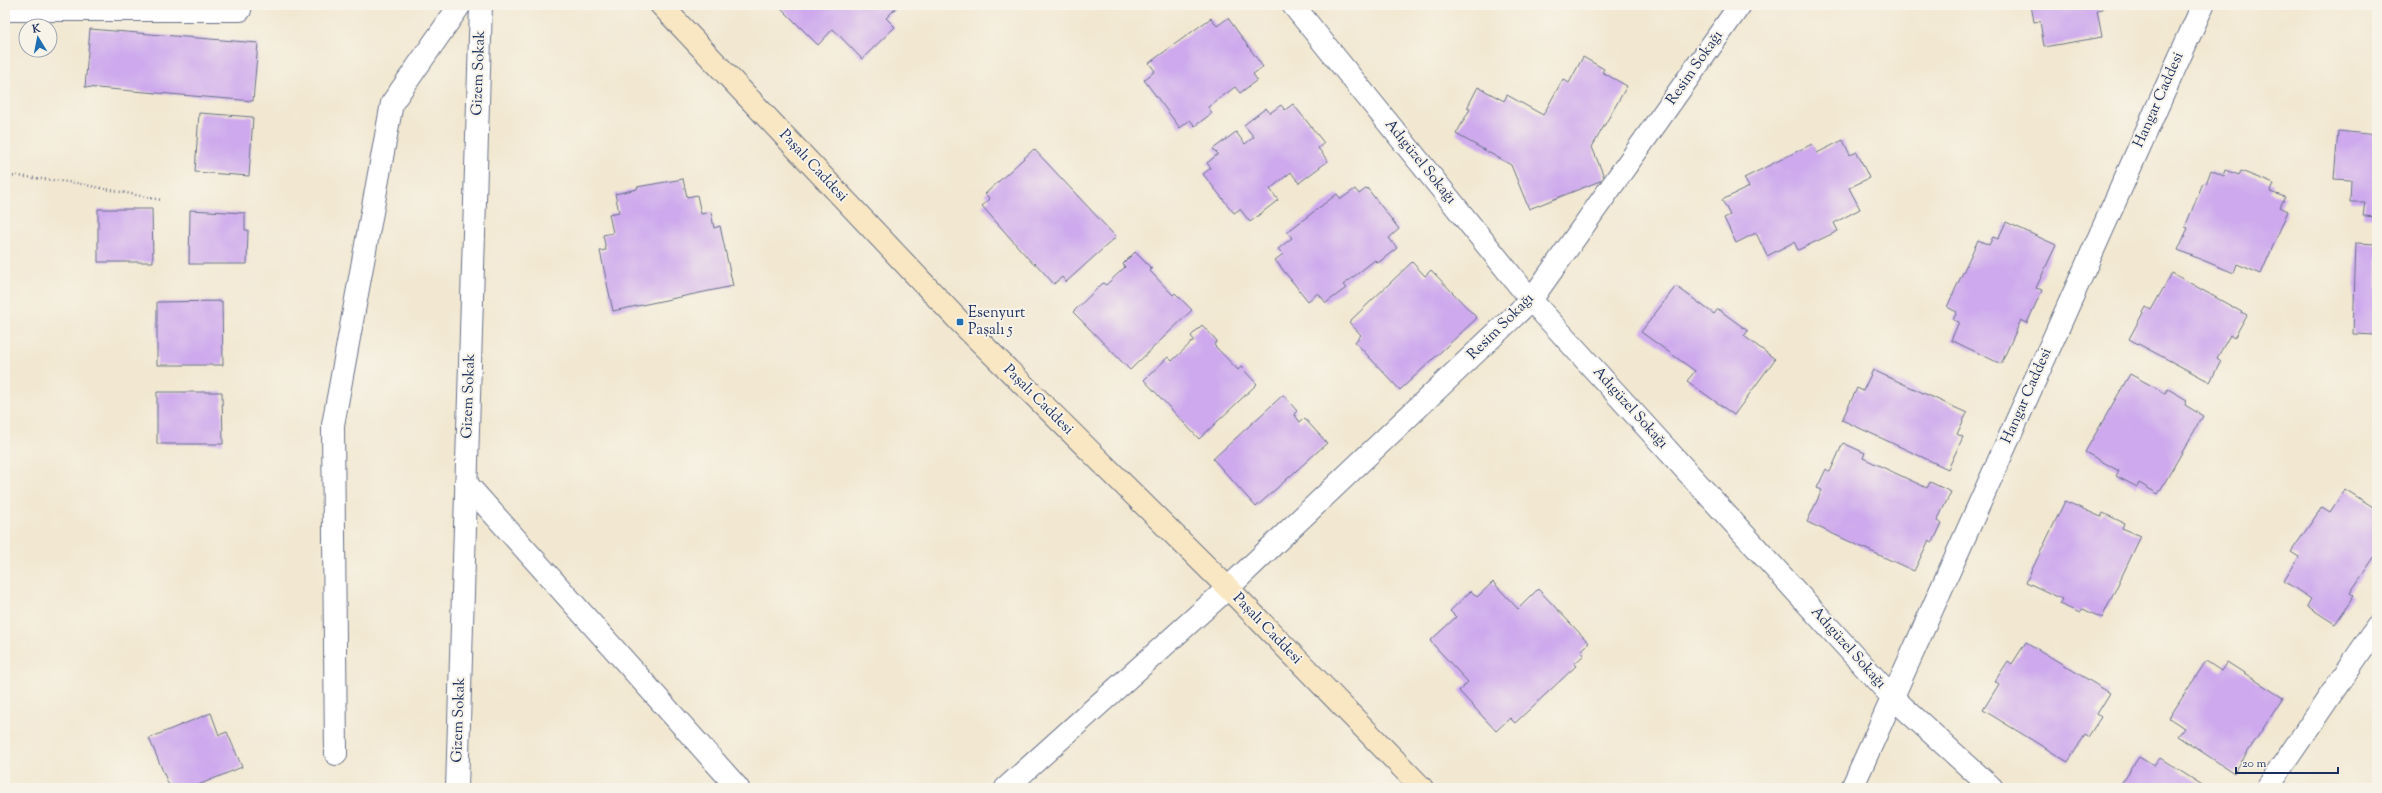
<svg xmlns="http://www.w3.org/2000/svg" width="2382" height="793" viewBox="0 0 2382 793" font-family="'Sorts Mill Goudy',serif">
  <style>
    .building { fill: #cea9ed }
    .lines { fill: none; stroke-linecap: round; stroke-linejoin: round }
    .street-casing { stroke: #667087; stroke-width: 24 }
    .secondary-casing { stroke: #667087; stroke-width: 24 }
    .path { stroke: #667087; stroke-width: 2.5; stroke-dasharray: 1 3; stroke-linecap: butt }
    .street { stroke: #fff; stroke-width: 22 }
    .secondary { stroke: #f9e7c3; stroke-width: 22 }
    .poi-dot { fill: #1f6fb2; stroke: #f7f3e8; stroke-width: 1.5 }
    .labels { text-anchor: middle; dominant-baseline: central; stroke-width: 4; stroke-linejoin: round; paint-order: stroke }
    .street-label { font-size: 15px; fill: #1b2f5e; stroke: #f7f3e8 }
    .poi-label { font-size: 15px; fill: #1b2f5e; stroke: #f7f3e8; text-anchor: start }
  </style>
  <rect width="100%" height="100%" fill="#f7f3e8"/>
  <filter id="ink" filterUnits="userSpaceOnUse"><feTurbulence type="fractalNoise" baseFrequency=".025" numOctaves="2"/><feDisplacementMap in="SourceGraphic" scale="8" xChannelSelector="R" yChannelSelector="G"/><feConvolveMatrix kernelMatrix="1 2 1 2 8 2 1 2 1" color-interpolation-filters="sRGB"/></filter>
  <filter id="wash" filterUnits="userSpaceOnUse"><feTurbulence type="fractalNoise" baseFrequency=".012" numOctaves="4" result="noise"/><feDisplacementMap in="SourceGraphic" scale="16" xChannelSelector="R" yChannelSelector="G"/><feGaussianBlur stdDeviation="0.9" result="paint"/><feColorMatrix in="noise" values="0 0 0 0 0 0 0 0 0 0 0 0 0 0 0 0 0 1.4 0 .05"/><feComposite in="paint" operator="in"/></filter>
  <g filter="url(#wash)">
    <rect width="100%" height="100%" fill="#f2e8d2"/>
    <g id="blocks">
      <!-- building -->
      <g class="building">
        <path d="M778,5h121l-13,13 9,9 -33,32 -29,-30 -15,16z"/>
        <path d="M2031,5h71l1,4 -6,1 5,27 -58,10 -4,-26 -6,1z"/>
        <path d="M1211,18l6,8 11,-8 35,49 -10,7 4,6 -17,13 -5,-6 -27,20 4,6 -17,13 -5,-6 -10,8 -36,-48 11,-9 -6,-8z"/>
        <path d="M90,29l168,14 -5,58 -168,-14z"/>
        <path d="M1583,57l21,12 -2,3 25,14 -35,61 13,32 -76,30 -18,-44 -55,-31 14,-25 -3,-1 11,-21 26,14 3,-6 36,20 20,-36 6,4z"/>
        <path d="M1293,104l31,39 -6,5 10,13 -29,22 -8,-11 -21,17 8,11 -28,22 -10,-13 -6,4 -31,-39 8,-6 -4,-5 11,-9 -5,-5 23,-17 9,12 9,-7 -10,-12 22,-17 4,5 11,-8 4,5z"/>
        <path d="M199,113l54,4 -4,59 -54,-4z"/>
        <path d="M2338,131l39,4v82l-14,-1 2,-14h-15l1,-22 -17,-1z"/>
        <path d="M1843,140l7,15 7,-3 12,26 -20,10 11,21 -26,14 4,8 -40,19 -4,-8 -27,14 -11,-23 -20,10 -12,-25 6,-3 -8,-15 27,-13 -5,-9 68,-34 5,9z"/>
        <path d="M1034,149l82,88 -50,45 -4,-5 -8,7 -19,-21 -1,2 -52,-59 8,-7 -5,-5z"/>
        <path d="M2211,170l13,6 2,-6 13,5 2,-4 33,13 -4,8 15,5 -5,10 8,4 -27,63 -24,-10 -3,9 -56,-23 10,-22 -3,-1 18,-44 3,1z"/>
        <path d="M683,179l4,18 10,-2 4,19 10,-2 3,16 6,-2 13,60 -120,25 -13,-60 6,-1 -3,-15 10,-2 -4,-19 10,-2 -4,-18 22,-5v-2z"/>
        <path d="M1367,188l32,41 -10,9 8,10 -19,15 -3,-3 -32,25 3,3 -20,15 -8,-10 -10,8 -33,-41 8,-6 -5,-5 14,-11 -5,-6 50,-38 4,5 14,-10 4,5z"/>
        <path d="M98,209h54l1,53h-55z"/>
        <path d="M190,210l55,3v17h3l-1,34h-58z"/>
        <path d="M2006,222l50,23 -20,43 6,2 -15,33 -6,-3 -20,44 -50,-24 8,-18 -6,-2 4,-8 -10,-5 31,-67 11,5 4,-8 5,2z"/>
        <path d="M2356,243l21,1v91l-24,-1z"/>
        <path d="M1135,252l17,17 -2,2 23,24 2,-2 17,17 -62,60 -57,-58 30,-29 3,2 19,-18 -2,-3z"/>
        <path d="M1412,262l13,14 6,-6 46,48 -77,72 -45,-48 6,-7 -12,-13z"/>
        <path d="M2172,273l75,42 -13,23 -4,-3 -13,23 4,3 -11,21 -81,-43 17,-32 5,3z"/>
        <path d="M1676,286l38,28 4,-5 30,22 -4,5 31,23 -41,56 -47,-34 8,-10 -54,-39z"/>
        <path d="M222,301l1,64h-66v-63z"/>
        <path d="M1202,325l15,16 -3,4 24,25 3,-3 16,17 -58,55 -55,-59 24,-23 4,4 22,-21 -3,-4z"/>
        <path d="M1873,370l94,43 -10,21 6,3 -15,32 -106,-49 15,-32 6,3z"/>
        <path d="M2130,374l35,19 3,-4 19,11 -2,5 18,11 -45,78 -19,-11 -2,4 -21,-11 3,-5 -34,-19z"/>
        <path d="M157,392h65l1,52h-66z"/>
        <path d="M1283,395l14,16 -3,3 6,8 4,-4 23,25 -71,64 -43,-48z"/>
        <path d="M1843,443l22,10 -2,5 64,30 3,-6 21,10 -14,29 5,2 -9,19 -4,-2 -15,31 -107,-49 15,-32 -5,-2 9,-19 4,3z"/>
        <path d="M2345,489l28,18 4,-7v53l-27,40 4,3 -19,28 -28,-18 4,-7 -27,-18 15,-24 -8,-5 31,-45 8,5z"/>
        <path d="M2065,501l36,16 2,-4 21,10 -2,5 19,8 -39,82 -19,-9 -3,4 -21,-9 3,-5 -36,-17z"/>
        <path d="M1493,582l25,27 20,-20 51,54 -8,8 3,4 -10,9 2,2 -61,57 -5,-5 -14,13 -37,-40 9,-9 -38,-41 26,-24 -6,-6 21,-20 6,6z"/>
        <path d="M2026,642l84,51 -13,21 4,3 -13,20 -3,-2 -17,27 -85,-52 16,-26 -4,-3 13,-20 4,3z"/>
        <path d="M2206,661l15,10 6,-9 56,36 -49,75 -56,-37 6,-8 -15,-10z"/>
        <path d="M211,713l8,22 8,-3 15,35 -51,21h-21l-21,-50z"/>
        <path d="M2139,757l15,9 6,-8 47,30h-89z"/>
      </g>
    </g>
  </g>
  <g filter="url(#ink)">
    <use href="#blocks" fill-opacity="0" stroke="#667087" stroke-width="1"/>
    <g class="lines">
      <defs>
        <g id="street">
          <path d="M1293,5l238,295 361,397 100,91"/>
          <path d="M5,10h235v-5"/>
          <path d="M466,483l272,305"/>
          <path d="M336,754l-3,-329 59,-322 68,-98"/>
          <path d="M457,788l24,-783"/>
          <path d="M1006,788l222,-200 303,-288 209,-295"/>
          <path d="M1852,788l351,-783"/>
          <path d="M2267,788l110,-161"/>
        </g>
        <path id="secondary" d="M661,5l299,317 268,266 194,200"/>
      </defs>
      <!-- street casing -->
      <use href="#street" class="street-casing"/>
      <!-- secondary casing -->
      <use href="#secondary" class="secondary-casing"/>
      <!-- path -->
      <path class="path" d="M5,177l13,-1 58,7 85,17"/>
      <!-- street -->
      <use href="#street" class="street"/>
      <!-- secondary -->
      <use href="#secondary" class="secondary"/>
    </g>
  </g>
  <!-- markers -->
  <rect class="poi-dot" x="956" y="318" width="8" height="8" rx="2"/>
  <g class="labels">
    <!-- street labels -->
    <g class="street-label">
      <text transform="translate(1695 68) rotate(-55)">Resim Sokağı</text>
      <text transform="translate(479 73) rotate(-88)">Gizem Sokak</text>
      <text transform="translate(2159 100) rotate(-66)">Hangar Caddesi</text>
      <text transform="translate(1420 162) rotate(51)">Adıgüzel Sokağı</text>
      <text transform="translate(813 166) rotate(47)">Paşalı Caddesi</text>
      <text transform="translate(1501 327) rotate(-45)">Resim Sokağı</text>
      <text transform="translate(469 396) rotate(-88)">Gizem Sokak</text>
      <text transform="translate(2027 396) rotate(-66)">Hangar Caddesi</text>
      <text transform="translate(1038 400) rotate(45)">Paşalı Caddesi</text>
      <text transform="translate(1630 408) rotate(48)">Adıgüzel Sokağı</text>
      <text transform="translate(1267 629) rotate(46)">Paşalı Caddesi</text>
      <text transform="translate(1848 648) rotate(48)">Adıgüzel Sokağı</text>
      <text transform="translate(459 720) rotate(-88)">Gizem Sokak</text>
    </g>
    <!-- poi labels -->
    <g class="poi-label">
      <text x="968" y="313">Esenyurt<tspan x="968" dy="17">Paşalı 5</tspan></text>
    </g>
  </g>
  <!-- margin -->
  <rect width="2382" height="793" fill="none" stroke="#f7f3e8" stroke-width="20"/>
  <!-- north arrow -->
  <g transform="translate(38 38) rotate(350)"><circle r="19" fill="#f7f3e8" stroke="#9fa5b1"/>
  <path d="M0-3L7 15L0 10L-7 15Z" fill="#1f6fb2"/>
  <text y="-6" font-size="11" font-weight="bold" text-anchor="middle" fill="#1b2f5e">K</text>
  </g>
  <!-- scale -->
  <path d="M2236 767v6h102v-6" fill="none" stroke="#1b2f5e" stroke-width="2"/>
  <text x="2242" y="767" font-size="12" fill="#1b2f5e" stroke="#f7f3e8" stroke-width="3" paint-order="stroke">20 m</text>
</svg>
